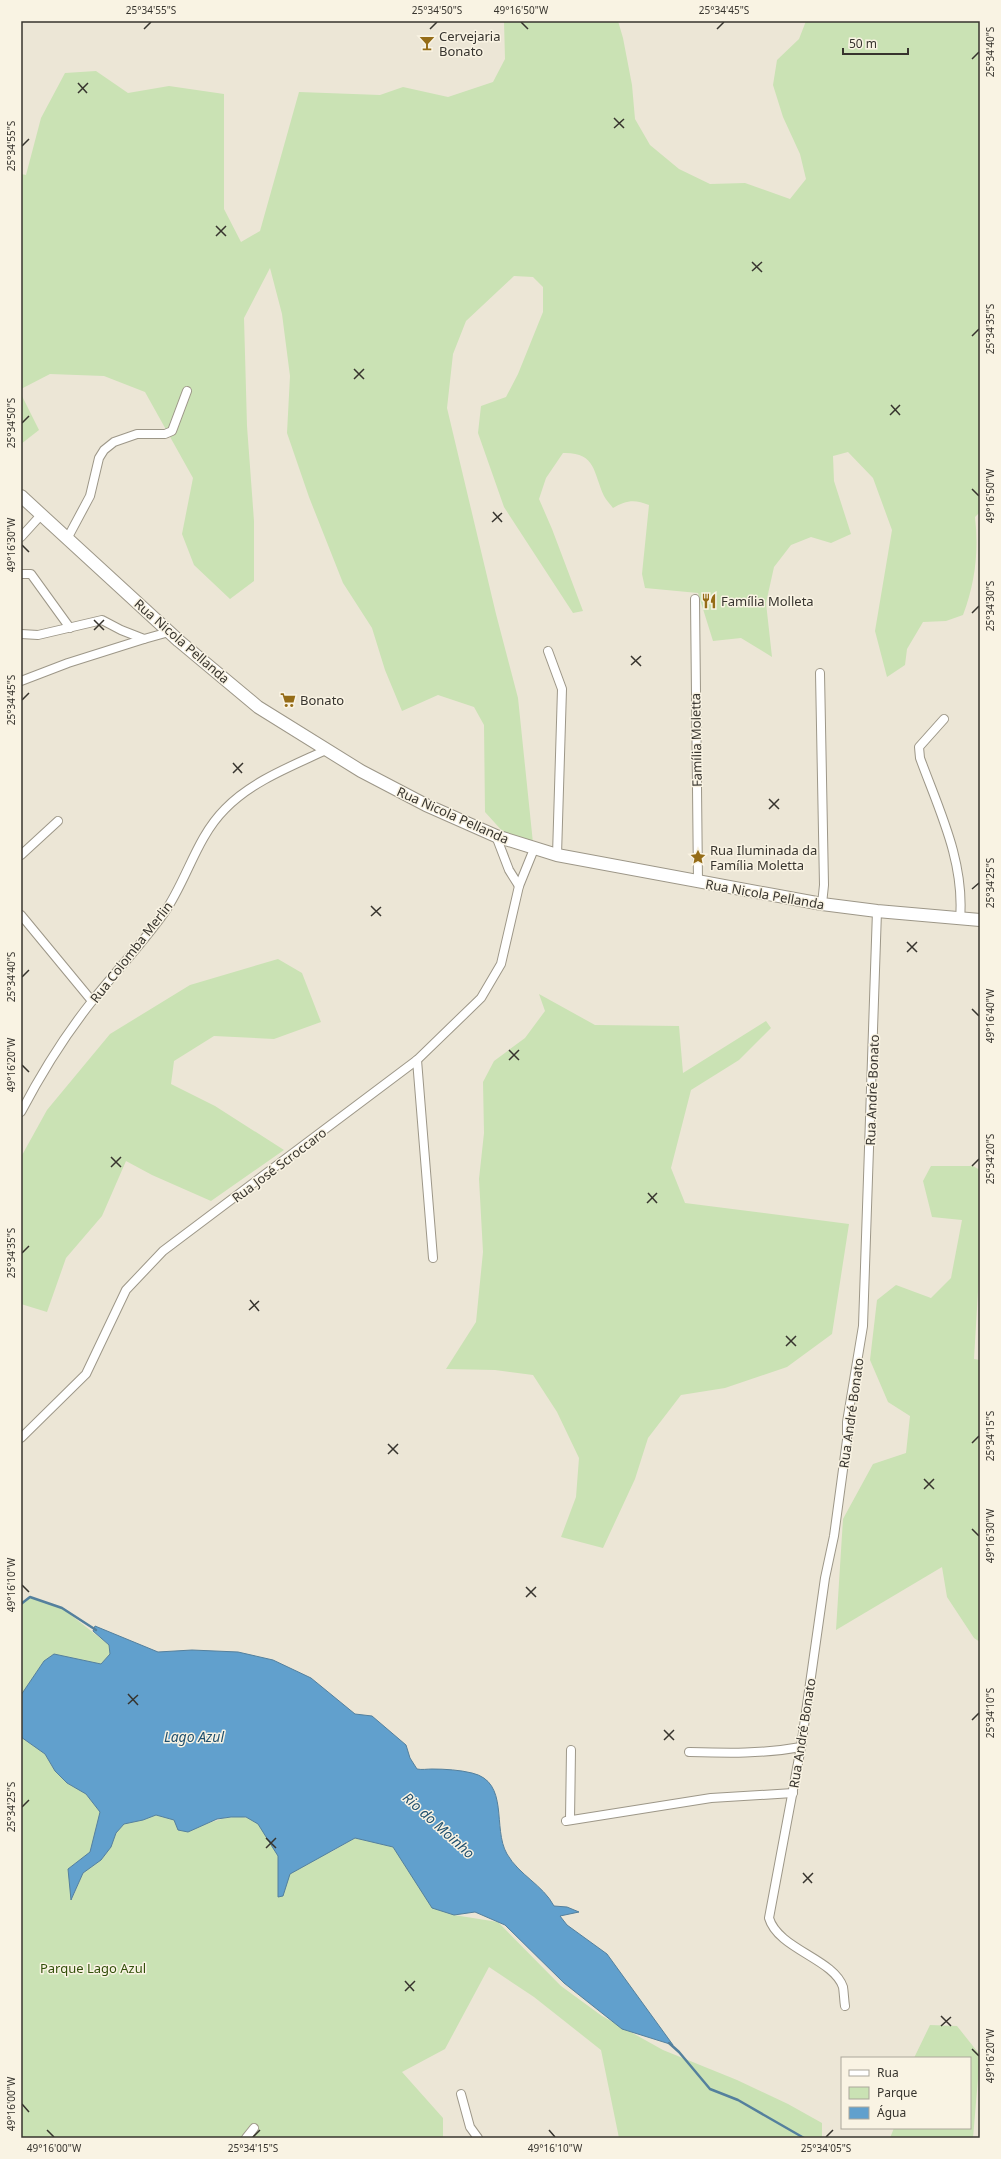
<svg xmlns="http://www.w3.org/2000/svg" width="1001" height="2159" viewBox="0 0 1001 2159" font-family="'Noto Sans',sans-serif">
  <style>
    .green { fill: #cae2b4 }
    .water { fill: #61a0cd; stroke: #54809d }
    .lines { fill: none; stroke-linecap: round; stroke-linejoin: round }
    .stream { stroke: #54809d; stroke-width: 2.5 }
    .street-casing { stroke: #9d9788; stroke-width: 10 }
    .secondary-casing { stroke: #9d9788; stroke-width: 14 }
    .street { stroke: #fff; stroke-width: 8 }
    .secondary { stroke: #fff; stroke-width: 12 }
    .ticks { fill: none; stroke: #37342e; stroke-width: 1.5 }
    .labels { text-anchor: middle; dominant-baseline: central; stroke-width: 3; stroke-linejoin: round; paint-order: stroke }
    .poi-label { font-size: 13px; fill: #37342e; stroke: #f9f3e3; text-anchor: start }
    .street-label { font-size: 13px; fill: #37342e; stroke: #f9f3e3 }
    .park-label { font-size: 13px; fill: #324f0a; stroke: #f9f3e3 }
    .water-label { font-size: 14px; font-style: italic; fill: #1f4f6e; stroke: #f9f3e3 }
    .neatline { fill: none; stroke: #37342e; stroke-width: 1.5 }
    .ticks-label { font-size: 10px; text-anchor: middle; fill: #37342e }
  </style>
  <rect width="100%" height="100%" fill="#ece6d6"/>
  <!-- green -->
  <g class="green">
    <path d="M504,21h114l5,17 9,47 3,34 15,26 29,24 31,15 35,-1 45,16 16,-20 -6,-25 -17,-37 -10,-32 4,-25 22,-21 7,-18h174v491l-5,5c4,34 0,67 -12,98l-17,6 -23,1 -16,27 -2,16 -18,12 -12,-46 17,-101 -19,-52 -25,-26 -15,4 1,25 17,53 -20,9 -20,-6 -20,8 -17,22 -8,36 6,54 -31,-19 -28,3 -15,-48 -53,-5 -3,-14 7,-69c-14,-6 -23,-5 -36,3 -3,-4 -7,-8 -9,-12 -11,-24 -8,-44 -41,-43l-17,25 -7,21 13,30 31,82 -10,2 -69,-106 -26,-74 3,-27 25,-9 12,-23 25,-62v-25l-10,-10 -19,-1 -48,45 -13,33 -6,54 49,206 22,84 15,145 -29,-10 -19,-21 -1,-87 -10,-18 -36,-12 -36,16 -17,-41 -13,-42 -29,-45 -34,-86 -22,-64 3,-57 -8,-62 -12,-46 -26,50 3,108 7,95v60l-24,18 -36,-34 -12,-31 11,-56 -48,-86 -41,-16 -54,-2 -29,15v-215l5,1 15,-57 24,-45 31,-2 32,22 41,-7 55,8v115l17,33 19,-11 39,-139 81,3 23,-8 45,10 45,-15 12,-23z"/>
    <path d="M21,394l18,36 -18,14z"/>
    <path d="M278,959l24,14 19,49 -47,17 -60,-3 -40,25 -3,23 44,22 69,44 -73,51 -59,-26 -26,-14 -24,55 -36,42 -19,54 -26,-8v-147l26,-47 63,-76 80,-49z"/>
    <path d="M539,994l56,31 84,1 4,47 83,-52 5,7 -32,32 -48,30 -20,78 14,35 164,21 -17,110 -45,33 -62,21 -44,7 -33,43 -13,41 -32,69 -42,-11 15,-40 3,-39 -22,-46 -24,-37 -38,-5 -49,-1 30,-47 7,-70 -4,-73 5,-46 -1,-51 11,-21 31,-23 20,-27z"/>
    <path d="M931,1166h42l7,4v88l-6,101 6,1v282l-6,-4 -27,-41 -5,-30 -106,63 7,-111 30,-55 33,-11 4,-37 -22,-14 -18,-42 7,-60 19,-15 35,13 20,-20 11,-58 -30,-3 -9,-36z"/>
    <path d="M30,1597l32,11 47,37 1,9 -9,10 -47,-10 -10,7 -23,34v-91z"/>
    <path d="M21,1737l24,17 10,17 12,12 19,11 14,18 -10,40 -22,17 4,30 11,-26 18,-13 10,-13 5,-14 8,-9 19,-4 13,-5 18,5 14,12c17,-8 53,-25 70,-8 8,8 14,22 20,32l53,-4 24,-14 38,9 61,68 44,7 63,64 41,30 61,34 74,30 51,24 34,19v15h-203l-18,-88 -67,-53 -45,-30 -44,82 -43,23 41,46v20h-422z"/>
    <path d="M930,2025l27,1 23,29 -7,83h-83l4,-10h76v-70h-56z"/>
  </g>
  <!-- water -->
  <path class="water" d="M95,1626l63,26 34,-2 46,2 35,8 38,18 44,36 17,2 34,29 4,13 7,11c5,1 10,0 15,0 13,0 28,1 40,4 38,9 20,55 35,81 12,21 36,31 47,52l13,1 12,5 -19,4 7,9 40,29 66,91 -51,-16 -58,-46 -59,-58 -30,-13 -21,3 -22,-7 -39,-61 -38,-9 -65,36 -7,22 -5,1v-41l-20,-32 -12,-7h-15l-14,2 -29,13 -10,-2 -4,-10 -18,-5 -13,5 -19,4 -8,9 -5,14 -10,13 -18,13 -12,27 -3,-31 22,-17 10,-40 -14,-18 -19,-11 -12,-12 -10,-17 -24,-17v-42l23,-34 10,-7 47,10 9,-10 -1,-9 -16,-14z"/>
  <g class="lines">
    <!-- stream -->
    <g class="stream">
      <path d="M21,1604l9,-7 32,11 34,22"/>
      <path d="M669,2043l10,9 31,37 28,11 66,38"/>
    </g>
    <defs>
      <g id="street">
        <path d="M21,537l20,-22"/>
        <path d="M67,539l23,-43 9,-38 5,-8 10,-8 23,-8h28l7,-3 15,-40"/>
        <path d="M21,574h10l39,54"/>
        <path d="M695,599l3,283"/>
        <path d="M21,634l17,1 64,-15 19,10 23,9 25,-7"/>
        <path d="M548,651l14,38 -5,166"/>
        <path d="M820,673l4,212 -2,19"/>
        <path d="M21,681l47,-18 76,-24"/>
        <path d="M944,719l-25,28 1,11c19,52 45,104 40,161"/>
        <path d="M496,836l13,34 10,16"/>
        <path d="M21,855l37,-34"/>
        <path d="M21,915l71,86"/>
        <path d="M417,1060l16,198"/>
        <path d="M21,1112c21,-40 44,-77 72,-112 23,-29 49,-56 71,-87 23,-33 32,-75 61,-104 27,-28 67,-43 101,-59"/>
        <path d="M21,1438l65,-64 40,-84 37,-39 254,-191 64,-62 20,-34 18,-78 15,-37"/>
        <path d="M689,1752c38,1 74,2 112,-5"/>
        <path d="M570,1820l1,-70"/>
        <path d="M566,1821l145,-23 82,-5"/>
        <path d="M845,2006c-1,-6 -1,-13 -2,-19 -9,-28 -65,-38 -74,-69l32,-171 24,-169 9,-42 13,-96v-18l16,-96 14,-415"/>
        <path d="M461,2094l9,33 8,11"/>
        <path d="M246,2138l8,-10"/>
      </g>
      <path id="secondary" d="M21,496l158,145 79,66 103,64 65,34 70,31 61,19 265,49 55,7 103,9"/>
    </defs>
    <!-- street casing -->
    <use href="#street" class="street-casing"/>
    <!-- secondary casing -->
    <use href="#secondary" class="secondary-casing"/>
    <!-- street -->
    <use href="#street" class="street"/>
    <!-- secondary -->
    <use href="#secondary" class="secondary"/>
  </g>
  <!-- ticks -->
  <path class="ticks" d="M521,22l7,7M144,29l7,-7M430,29l7,-7M717,29l7,-7M972,59l7,-7M78,83l9,10M78,93l10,-10M614,118l10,10M614,128l10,-9M22,146l7,-7M216,226l10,10M216,236l10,-10M752,262l10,10M752,271l10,-9M972,336l7,-7M354,369l10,10M354,379l10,-10M891,405l9,10M890,415l10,-10M22,423l7,-7M972,489l7,7M493,512l9,10M492,522l10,-9M22,545l7,7M972,613l7,-7M94,620l10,10M94,630l10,-10M631,656l10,10M631,665l10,-9M22,700l7,-7M233,763l9,10M233,773l10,-10M769,799l10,10M769,809l10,-10M972,889l7,-6M371,906l10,10M371,916l10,-9M907,942l10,10M907,952l10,-10M22,977l7,-7M972,1009l7,7M509,1050l10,10M509,1060l10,-10M22,1065l7,7M111,1157l10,10M972,1166l7,-7M111,1167l10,-10M648,1193l9,10M647,1203l10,-10M22,1253l7,-7M250,1300l9,11M249,1310l10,-9M786,1336l10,10M786,1346l10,-10M972,1443l7,-7M388,1444l10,10M388,1454l10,-10M924,1479l10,10M924,1489l10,-10M972,1529l7,7M22,1585l7,7M526,1587l10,10M526,1597l10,-10M128,1694l10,11M128,1704l10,-9M972,1720l7,-7M664,1730l10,10M664,1740l10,-10M22,1807l7,-7M266,1838l10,10M266,1848l10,-10M803,1873l9,10M803,1883l10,-10M405,1981l9,10M405,1991l10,-10M941,2016l10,10M941,2026l10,-9M972,2049l7,7M22,2104l7,8M47,2130l7,7M549,2130l6,7M253,2137l7,-7M826,2137l7,-7"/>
  <!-- icons -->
  <defs>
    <symbol id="bar-bare" viewBox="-9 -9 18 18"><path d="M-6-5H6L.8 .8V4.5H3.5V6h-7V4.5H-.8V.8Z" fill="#956c17" stroke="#f9f3e3" stroke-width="2.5" paint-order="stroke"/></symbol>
    <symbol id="restaurant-bare" viewBox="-9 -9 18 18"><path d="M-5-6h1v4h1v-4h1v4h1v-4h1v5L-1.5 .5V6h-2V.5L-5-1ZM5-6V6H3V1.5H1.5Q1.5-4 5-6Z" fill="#956c17" stroke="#f9f3e3" stroke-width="2.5" paint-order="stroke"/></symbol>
    <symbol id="supermarket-bare" viewBox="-9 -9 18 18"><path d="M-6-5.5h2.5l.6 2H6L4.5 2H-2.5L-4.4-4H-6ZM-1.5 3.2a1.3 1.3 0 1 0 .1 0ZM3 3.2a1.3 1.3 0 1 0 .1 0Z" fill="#956c17" stroke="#f9f3e3" stroke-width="2.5" paint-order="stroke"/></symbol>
    <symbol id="sight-bare" viewBox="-9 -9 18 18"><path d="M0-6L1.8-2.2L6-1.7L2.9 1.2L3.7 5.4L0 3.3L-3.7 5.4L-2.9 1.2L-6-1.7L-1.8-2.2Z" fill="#956c17" stroke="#f9f3e3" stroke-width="2.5" paint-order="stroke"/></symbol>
  </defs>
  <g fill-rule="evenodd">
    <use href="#bar-bare" x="416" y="32" width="22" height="22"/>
    <use href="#restaurant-bare" x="698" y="590" width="22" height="22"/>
    <use href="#supermarket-bare" x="277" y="689" width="22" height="22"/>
    <use href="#sight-bare" x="687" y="846" width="22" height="22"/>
  </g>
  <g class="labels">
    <!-- poi labels -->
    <g class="poi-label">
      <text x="439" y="36">Cervejaria<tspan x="439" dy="15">Bonato</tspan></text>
      <text x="721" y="601">Família Molleta</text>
      <text x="300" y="700">Bonato</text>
      <text x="710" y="850">Rua Iluminada da<tspan x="710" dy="15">Família Moletta</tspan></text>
    </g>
    <!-- street labels -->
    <g class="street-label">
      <text transform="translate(182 641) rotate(41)">Rua Nicola Pellanda</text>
      <text transform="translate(696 740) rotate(-91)">Família Moletta</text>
      <text transform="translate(453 815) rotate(24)">Rua Nicola Pellanda</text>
      <text transform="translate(765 894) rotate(10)">Rua Nicola Pellanda</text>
      <text transform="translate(131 952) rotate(-52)">Rua Colomba Merlin</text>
      <text transform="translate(872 1090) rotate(-88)">Rua André Bonato</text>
      <text transform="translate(279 1165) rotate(-37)">Rua José Scroccaro</text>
      <text transform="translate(851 1413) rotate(-82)">Rua André Bonato</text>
      <text transform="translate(802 1733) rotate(-81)">Rua André Bonato</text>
    </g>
    <!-- park labels -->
    <g class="park-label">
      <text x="93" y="1968">Parque Lago Azul</text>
    </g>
    <!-- water labels -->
    <g class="water-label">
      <text x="194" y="1736">Lago Azul</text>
      <text transform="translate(439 1825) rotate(42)">Rio do Moinho</text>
    </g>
  </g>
  <!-- border -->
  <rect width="1001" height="2159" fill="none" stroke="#f9f3e3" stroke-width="44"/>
  <!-- legend -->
  <rect x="841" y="2057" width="130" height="72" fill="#f9f3e3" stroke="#aba79b"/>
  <rect x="849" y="2070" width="20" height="6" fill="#ffffff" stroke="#aba79b"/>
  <text x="877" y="2077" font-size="12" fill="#37342e">Rua</text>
  <rect x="849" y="2087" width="20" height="12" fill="#cae2b4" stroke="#aba79b"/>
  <text x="877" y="2097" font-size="12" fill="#37342e">Parque</text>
  <rect x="849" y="2107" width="20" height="12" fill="#61a0cd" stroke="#aba79b"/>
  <text x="877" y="2117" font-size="12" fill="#37342e">Água</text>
  <!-- scale -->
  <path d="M843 48v6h65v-6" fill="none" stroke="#37342e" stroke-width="2"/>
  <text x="849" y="48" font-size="12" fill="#37342e" stroke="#f9f3e3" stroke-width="3" paint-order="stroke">50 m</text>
  <rect x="22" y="22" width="957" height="2115" class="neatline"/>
  <g class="ticks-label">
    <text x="151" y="14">25°34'55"S</text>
    <text x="437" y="14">25°34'50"S</text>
    <text x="521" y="14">49°16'50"W</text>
    <text x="724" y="14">25°34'45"S</text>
    <text transform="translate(990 52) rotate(-90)" y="4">25°34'40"S</text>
    <text transform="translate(11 146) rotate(-90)" y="4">25°34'55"S</text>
    <text transform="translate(990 329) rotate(-90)" y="4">25°34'35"S</text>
    <text transform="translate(11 423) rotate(-90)" y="4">25°34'50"S</text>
    <text transform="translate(990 496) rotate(-90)" y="4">49°16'50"W</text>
    <text transform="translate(11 545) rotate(-90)" y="4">49°16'30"W</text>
    <text transform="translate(990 606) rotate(-90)" y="4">25°34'30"S</text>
    <text transform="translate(11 700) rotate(-90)" y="4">25°34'45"S</text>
    <text transform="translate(990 883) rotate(-90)" y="4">25°34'25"S</text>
    <text transform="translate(11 977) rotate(-90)" y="4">25°34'40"S</text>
    <text transform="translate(990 1016) rotate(-90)" y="4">49°16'40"W</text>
    <text transform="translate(11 1065) rotate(-90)" y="4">49°16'20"W</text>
    <text transform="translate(990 1159) rotate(-90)" y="4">25°34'20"S</text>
    <text transform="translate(11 1253) rotate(-90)" y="4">25°34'35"S</text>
    <text transform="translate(990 1436) rotate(-90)" y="4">25°34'15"S</text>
    <text transform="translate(990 1536) rotate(-90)" y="4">49°16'30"W</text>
    <text transform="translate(11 1585) rotate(-90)" y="4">49°16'10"W</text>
    <text transform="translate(990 1713) rotate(-90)" y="4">25°34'10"S</text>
    <text transform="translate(11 1807) rotate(-90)" y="4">25°34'25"S</text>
    <text transform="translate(990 2056) rotate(-90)" y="4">49°16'20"W</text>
    <text transform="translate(11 2104) rotate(-90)" y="4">49°16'00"W</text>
    <text x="54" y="2152">49°16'00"W</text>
    <text x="253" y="2152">25°34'15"S</text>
    <text x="555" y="2152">49°16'10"W</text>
    <text x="826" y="2152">25°34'05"S</text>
  </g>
</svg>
